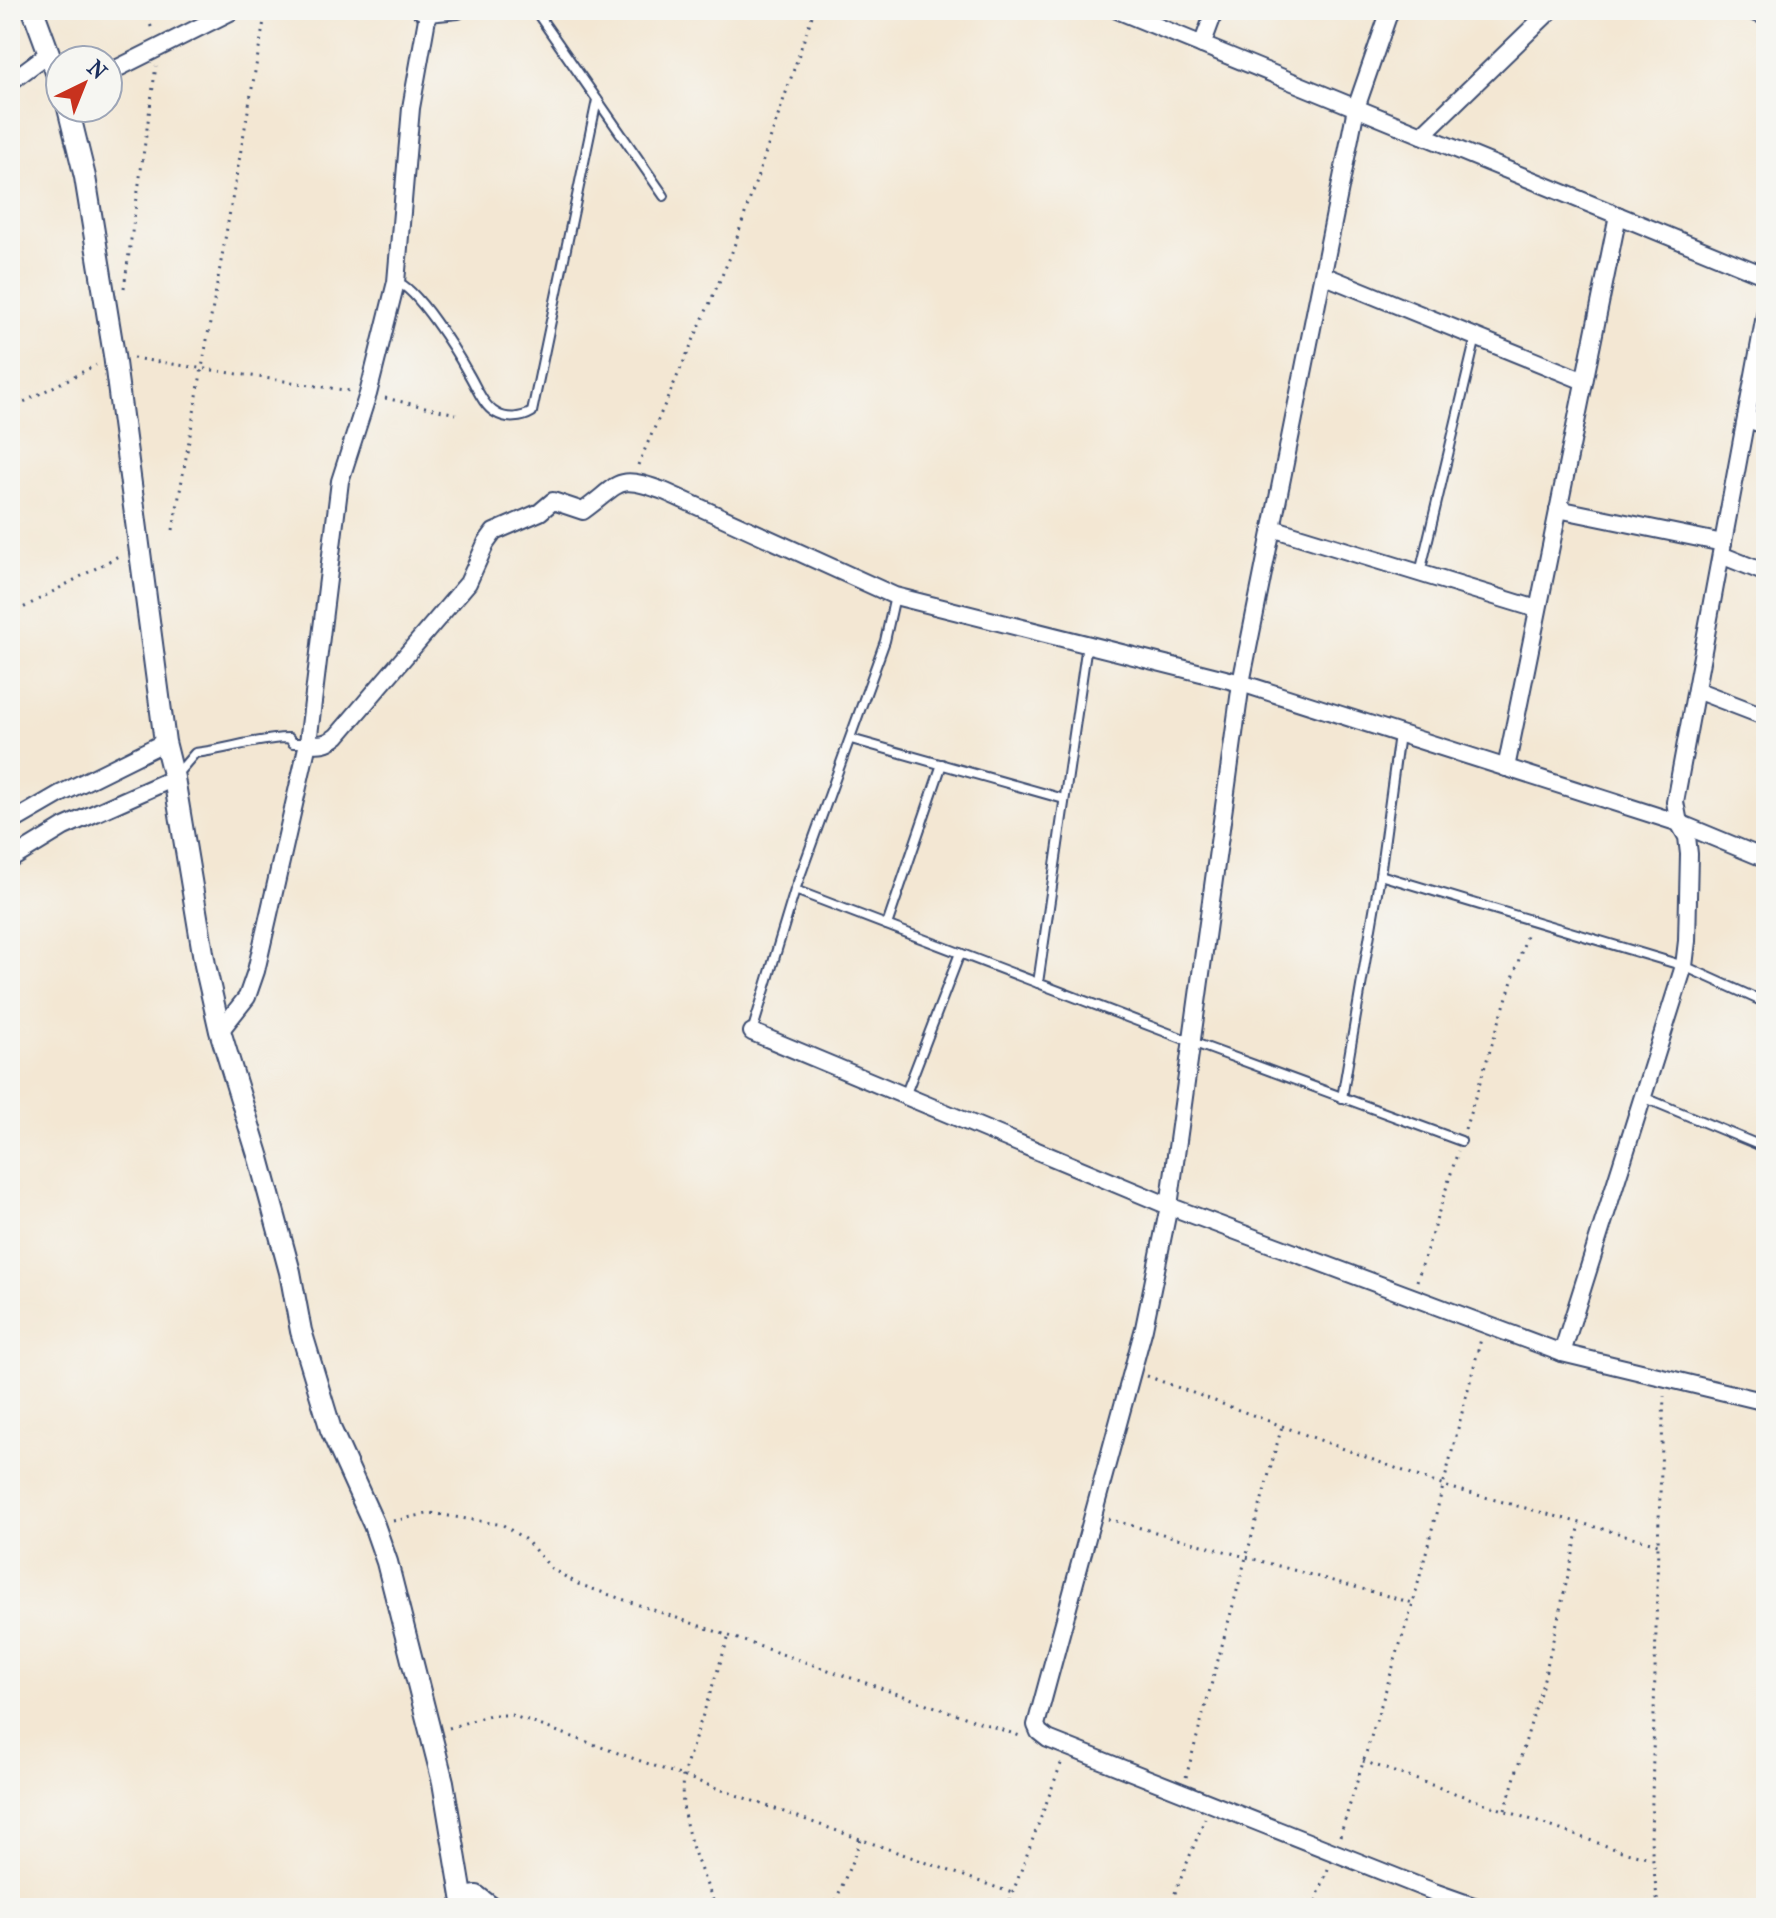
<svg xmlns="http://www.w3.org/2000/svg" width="1776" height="1918" viewBox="0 0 1776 1918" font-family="'IM FELL French Canon',serif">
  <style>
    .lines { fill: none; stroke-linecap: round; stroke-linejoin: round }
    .service-casing { stroke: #3b4b70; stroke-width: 12 }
    .minor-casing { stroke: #3b4b70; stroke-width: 20 }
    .tertiary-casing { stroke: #3b4b70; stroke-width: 24 }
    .path { stroke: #3b4b70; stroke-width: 3; stroke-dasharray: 2 6; stroke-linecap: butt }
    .service { stroke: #fff; stroke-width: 8 }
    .minor { stroke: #fff; stroke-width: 16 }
    .tertiary { stroke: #fff; stroke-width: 20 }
  </style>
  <rect width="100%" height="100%" fill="#f6f6f2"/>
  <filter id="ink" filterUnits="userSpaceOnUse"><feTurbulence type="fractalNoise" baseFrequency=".0125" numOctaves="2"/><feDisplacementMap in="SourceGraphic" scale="16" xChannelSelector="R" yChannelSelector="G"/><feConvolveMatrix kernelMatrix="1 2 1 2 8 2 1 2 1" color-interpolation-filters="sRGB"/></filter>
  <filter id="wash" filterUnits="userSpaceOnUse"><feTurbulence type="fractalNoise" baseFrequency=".006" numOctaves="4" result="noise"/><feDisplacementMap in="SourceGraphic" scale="32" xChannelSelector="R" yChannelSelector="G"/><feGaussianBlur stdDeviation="1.8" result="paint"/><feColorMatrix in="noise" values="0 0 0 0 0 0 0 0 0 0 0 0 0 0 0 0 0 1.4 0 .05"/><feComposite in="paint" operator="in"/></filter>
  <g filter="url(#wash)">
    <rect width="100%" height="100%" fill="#f3e7d3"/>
  </g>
  <g filter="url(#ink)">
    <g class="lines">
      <defs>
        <g id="service">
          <path d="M535,10l129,186"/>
          <path d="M396,282c20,4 61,71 72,91 8,13 15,33 28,40 11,7 26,5 36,-1l65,-312"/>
          <path d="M1420,573l56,-236"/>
          <path d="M851,739l213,60"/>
          <path d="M177,774l18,-21c31,-3 62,-15 94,-15l4,5h15"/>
          <path d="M1380,875l304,91 82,37"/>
          <path d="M795,890l397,152 269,99"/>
          <path d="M887,925l55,-161"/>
          <path d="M1038,983l49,-339"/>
          <path d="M752,1032l43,-142 90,-249 10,-45"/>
          <path d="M905,1096l55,-143"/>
          <path d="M1643,1097l123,51"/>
          <path d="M1342,1098l38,-223 19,-141"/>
        </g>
        <g id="minor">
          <path d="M420,10l8,3 30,-3"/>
          <path d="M1117,10l649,266"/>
          <path d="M1390,10l-34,98 -115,575 -72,523 -25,122 -108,397 3,7 9,7 386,153 45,16"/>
          <path d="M1748,10l18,6"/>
          <path d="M1202,45l13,-35"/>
          <path d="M108,73l126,-63"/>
          <path d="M10,82l39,-29"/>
          <path d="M1422,135l129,-125"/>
          <path d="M1323,275l261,106"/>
          <path d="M1746,418l20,8"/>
          <path d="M1558,509l165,34"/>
          <path d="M1272,528l265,81"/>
          <path d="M1721,555l45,18"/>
          <path d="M1696,690l70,27"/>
          <path d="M308,743c12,2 19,1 29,-7l131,-153 18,-40 8,-11 46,-20 13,-11 30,10c39,-28 32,-38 83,-19l229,104 346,87 438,140 87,36"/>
          <path d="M1506,768l112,-553"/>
          <path d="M10,823l50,-29 105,-52"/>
          <path d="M10,860l54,-33 110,-49"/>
          <path d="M220,1031l27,-34 9,-26 52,-228 32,-262 28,-87 28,-112 15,-174 17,-95"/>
          <path d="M752,1032l417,174 393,147 204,49"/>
          <path d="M1562,1353l122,-387 3,-25 2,-87 -2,-17 -8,-14 -4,-21 91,-492"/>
          <path d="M463,1896l14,-2 18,14"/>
        </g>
        <g id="tertiary">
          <path d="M33,10l27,73"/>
          <path d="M68,108l17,69 29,178 51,387 9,36 31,187 15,66 39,127 31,114 11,59 30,99 43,95 13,37 56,220 21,126"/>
        </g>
      </defs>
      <!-- service casing -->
      <use href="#service" class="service-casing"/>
      <!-- minor casing -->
      <use href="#minor" class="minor-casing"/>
      <!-- tertiary casing -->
      <use href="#tertiary" class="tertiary-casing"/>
      <!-- path -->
      <g class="path">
        <path d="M145,10l8,22"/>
        <path d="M124,288l32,-222"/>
        <path d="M133,358l217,33"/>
        <path d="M385,398l71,16"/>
        <path d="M10,409l86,-44"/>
        <path d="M638,465l93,-210 83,-245"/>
        <path d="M173,530l93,-520"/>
        <path d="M10,615l112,-61"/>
        <path d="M1465,1129l62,-195"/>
        <path d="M1417,1281l41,-130"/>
        <path d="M1147,1376l297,110 214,58"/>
        <path d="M1108,1519l305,84"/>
        <path d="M393,1521l38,-8 72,12 23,15 26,29 26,15 442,152"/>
        <path d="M449,1728l41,-13h21l501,178"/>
        <path d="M1363,1761l255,89 33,8"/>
        <path d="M1186,1777l96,-351"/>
        <path d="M1505,1810l38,-127 37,-159"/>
        <path d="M1340,1836l73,-233 68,-264"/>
        <path d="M716,1908c-17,-44 -38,-85 -33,-133l46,-139"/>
        <path d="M833,1908l28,-69"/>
        <path d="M1007,1908l55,-147"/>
        <path d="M1169,1908l36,-90"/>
        <path d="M1313,1908l15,-39"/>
        <path d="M1658,1908l-7,-67 7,-297 6,-148"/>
      </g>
      <!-- service -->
      <use href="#service" class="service"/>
      <!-- minor -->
      <use href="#minor" class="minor"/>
      <!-- tertiary -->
      <use href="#tertiary" class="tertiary"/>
    </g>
  </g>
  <!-- margin -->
  <rect width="1776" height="1918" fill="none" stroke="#f6f6f2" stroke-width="40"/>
  <!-- north arrow -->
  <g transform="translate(84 84) rotate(43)"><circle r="38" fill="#f6f6f2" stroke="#9ea6b7" stroke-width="2"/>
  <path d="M0-6L14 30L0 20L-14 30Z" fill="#c8321e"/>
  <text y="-12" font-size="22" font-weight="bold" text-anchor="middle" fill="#1b2f5e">N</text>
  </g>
</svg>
